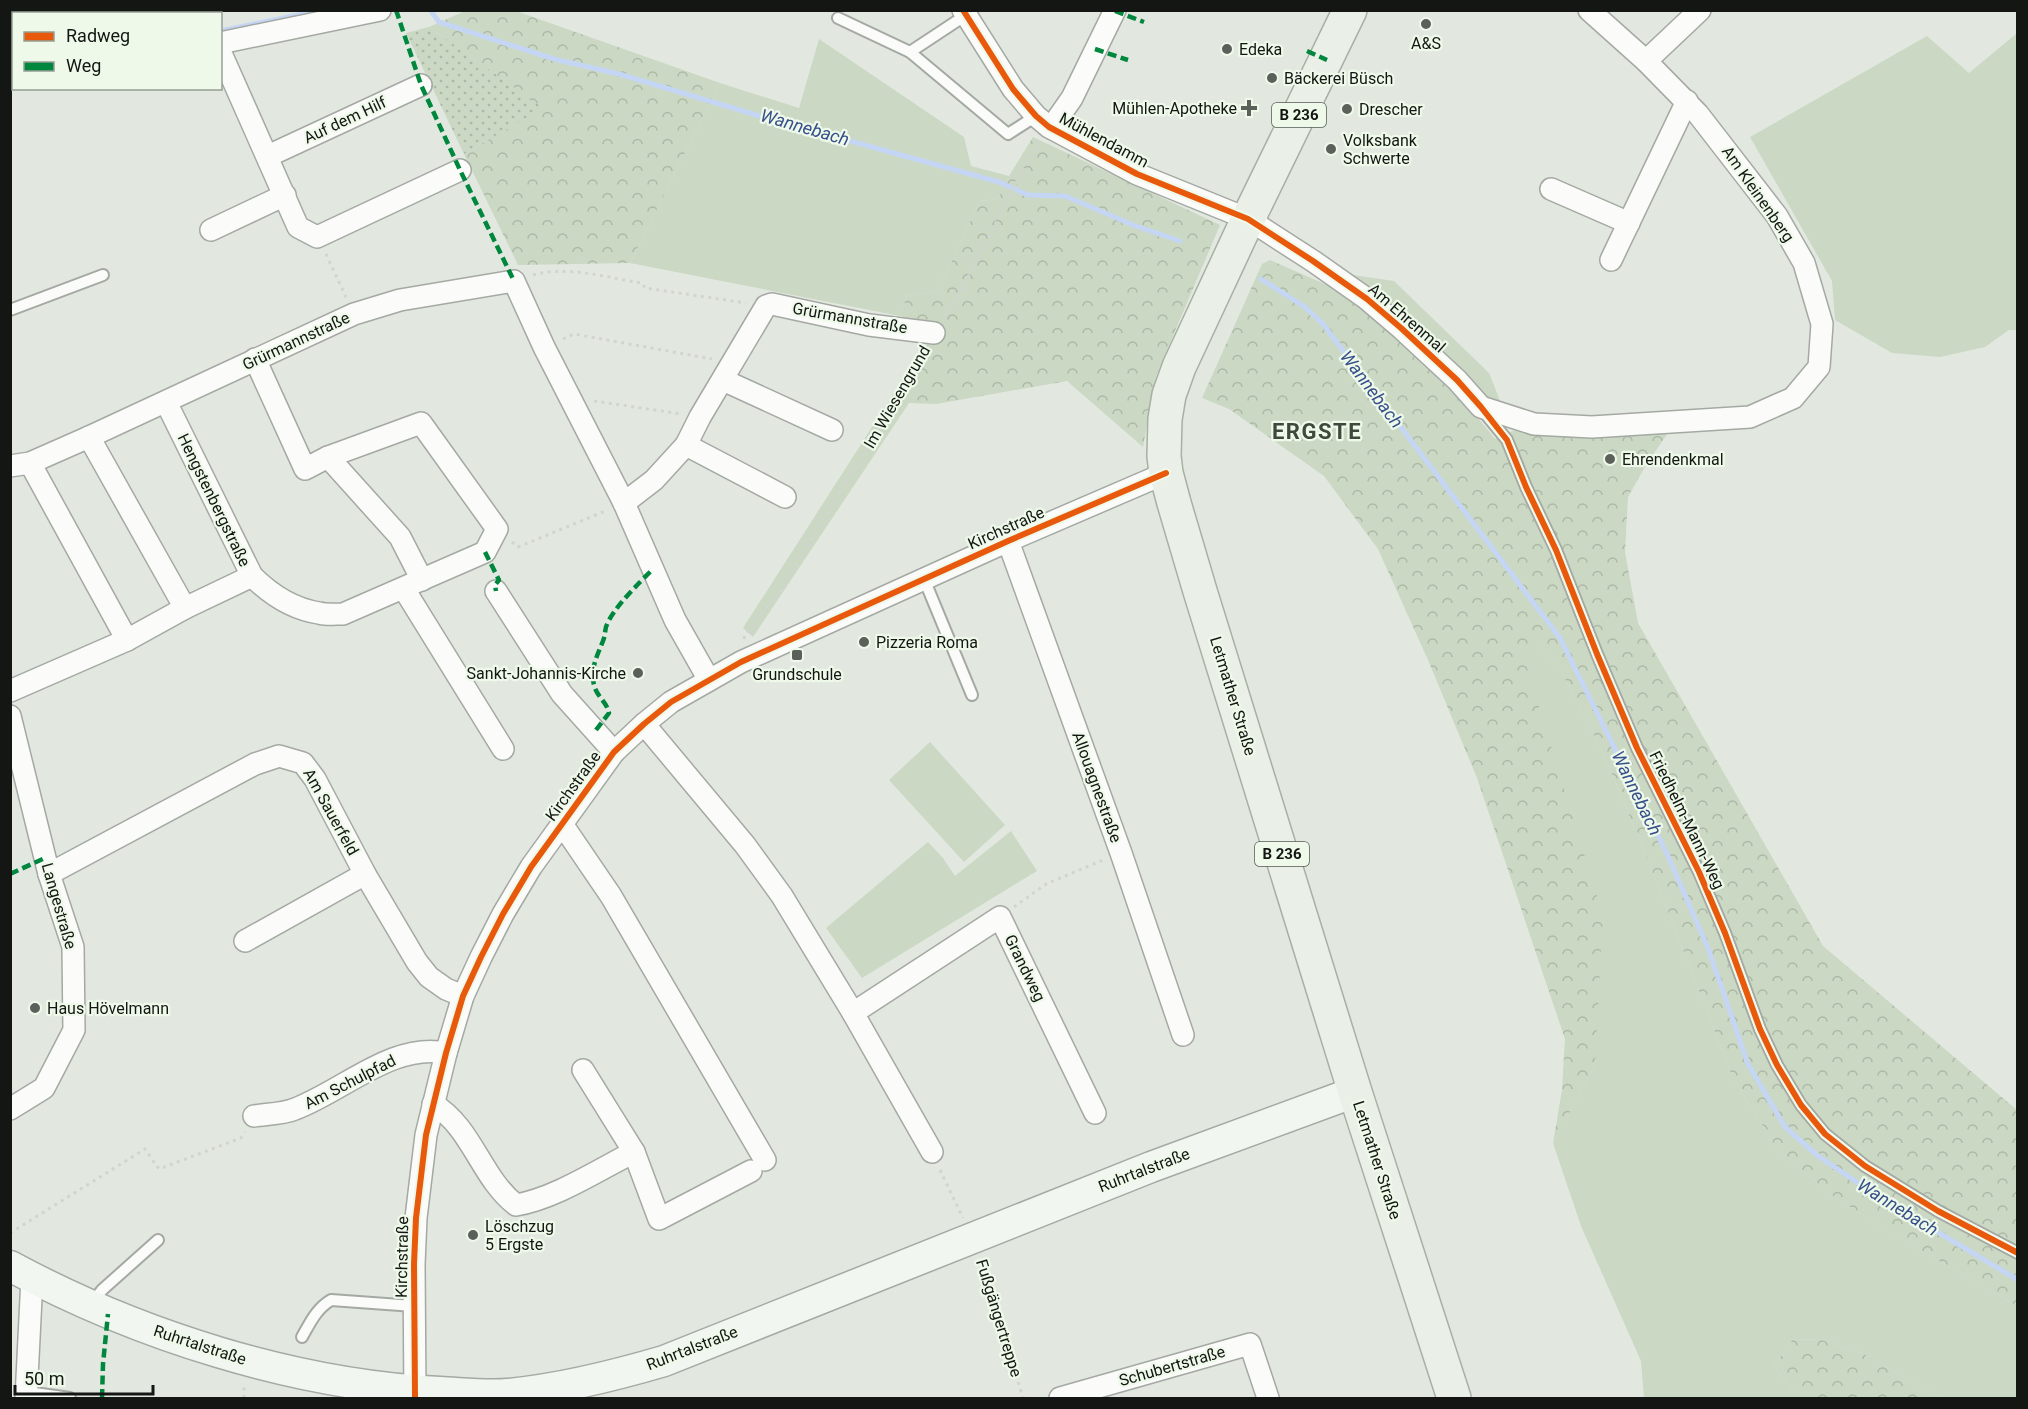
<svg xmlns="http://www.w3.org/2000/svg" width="2028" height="1409" viewBox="0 0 2028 1409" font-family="Roboto,sans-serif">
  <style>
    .grass { fill: #cad8c4 }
    .forest { fill: url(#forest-crowns) }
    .park { fill: url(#park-dots) }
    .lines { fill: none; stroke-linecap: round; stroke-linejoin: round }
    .stream { stroke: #c5d6f4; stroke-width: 5 }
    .lane-casing { stroke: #a4a9a3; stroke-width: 14 }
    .street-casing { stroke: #a4a9a3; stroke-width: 24 }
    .secondary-casing { stroke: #a4a9a3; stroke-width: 33 }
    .primary-casing { stroke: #a7b0a3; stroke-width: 36 }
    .path { stroke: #d2d4d1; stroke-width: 3; stroke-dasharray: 3 4.5; stroke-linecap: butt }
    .lane { stroke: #fbfcfa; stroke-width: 10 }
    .street { stroke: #fbfcfa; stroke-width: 21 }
    .secondary { stroke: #f2f6f1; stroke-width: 30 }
    .primary { stroke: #eaefe8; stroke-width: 33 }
    .quiet { stroke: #00873e; stroke-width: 4.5; stroke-dasharray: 9 4.5; stroke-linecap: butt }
    .cycleway-casing { stroke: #eef9ea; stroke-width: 10 }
    .cycleway { stroke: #e8590c; stroke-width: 6 }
    .poi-dot { fill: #5b605a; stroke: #eef9ea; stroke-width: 2 }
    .labels { text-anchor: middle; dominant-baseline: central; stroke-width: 4.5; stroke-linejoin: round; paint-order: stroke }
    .shield { fill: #eef9ea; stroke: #555a53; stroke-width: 1.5 }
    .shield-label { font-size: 15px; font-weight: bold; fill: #131612 }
    .poi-label { font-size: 16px; fill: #131612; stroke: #eef9ea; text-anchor: start }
    .street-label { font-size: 16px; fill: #131612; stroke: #eef9ea }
    .water-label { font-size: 18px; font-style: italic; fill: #365089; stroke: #eef9ea }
    .district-label { font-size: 22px; font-weight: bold; letter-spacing: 1.5px; fill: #3f483c; stroke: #eef9ea }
  </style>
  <defs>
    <pattern id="forest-crowns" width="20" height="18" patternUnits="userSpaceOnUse" patternTransform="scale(1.5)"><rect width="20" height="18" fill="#cad8c4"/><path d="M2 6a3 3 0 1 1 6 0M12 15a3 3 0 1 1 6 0" fill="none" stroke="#adb9a7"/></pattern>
    <pattern id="park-dots" width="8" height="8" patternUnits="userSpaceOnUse" patternTransform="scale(1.5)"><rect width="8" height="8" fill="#cad8c4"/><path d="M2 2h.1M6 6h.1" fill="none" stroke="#adb9a7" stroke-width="1.8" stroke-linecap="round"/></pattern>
  </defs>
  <rect width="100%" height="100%" fill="#e2e8e0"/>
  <!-- grass -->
  <g class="grass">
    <path d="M2017,33v297h-8l-24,17 -45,10 -48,-4 -57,-33 -3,-39 -82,-144 177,-101 42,37z"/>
    <path d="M819,39l145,98 7,29 38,10 -11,23 -18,2 -42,90 -31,5 -7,20 -270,-53 90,-180 79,25z"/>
    <path d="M1353,275l41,6 95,92 12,30 -17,-5 -44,-46z"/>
    <path d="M910,368l-1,35 -156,234 -10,-9z"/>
    <path d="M1538,644l19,19 46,90 45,107 84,216 45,73 53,45 74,47 113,65v92h-77l-76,-44 -42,-14 -29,-1 -19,27 25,32h-155l-3,-37 -60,-135 -28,-83 42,-78 -60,-365 -12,-43 5,-12z"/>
    <path d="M930,742l75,83 -41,37 -75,-82z"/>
    <path d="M1011,831l26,40 -175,107 -36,-50 102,-86 15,16 12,18z"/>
  </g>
  <!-- forest -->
  <g class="forest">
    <path d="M465,11h51l204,72 -90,180 -112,2 -54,-111 78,-46 -113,-81z"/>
    <path d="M1033,137l187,88 -64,151 -13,71 -76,-66 -131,23 -27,-1 1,-35 29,-39 -39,-13 7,-20 31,-5 42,-90 18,-2 11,-23z"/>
    <path d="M1270,260l57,25 49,34 72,62 47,58 41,-19 136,7 -26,38 -18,32 -3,55 13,71 185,323 194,164v196l-113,-65 -74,-47 -53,-45 -45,-73 -84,-216 -45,-107 -46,-90 -19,-19 -10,2 -4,12 79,258 -8,149 -42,78 9,-53 3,-51 -88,-261 -49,-118 -50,-111 -54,-73 -95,-67 -27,-11 60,-134z"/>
    <path d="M1793,1339l29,1 42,14 76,44h-141l-25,-32z"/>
  </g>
  <!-- park -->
  <path class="park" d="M429,27l114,81 -79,46 -58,-121z"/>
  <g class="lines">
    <!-- stream -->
    <g class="stream">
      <path d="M431,11l8,11 115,37 65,15 144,43 236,65 29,13 37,1 68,29 47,16"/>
      <path d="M220,31l102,-21"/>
      <path d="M10,52h4"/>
      <path d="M1261,279l44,28 18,17 237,314 108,218 40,92 40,116 37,63 33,29 61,41 139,83"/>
    </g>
    <defs>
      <g id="lane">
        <path d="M838,18l72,34 98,82 28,-18"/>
        <path d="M910,52l56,-37"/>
        <path d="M10,310l93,-35"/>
        <path d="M1484,412l23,28 19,47 30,63 41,104 40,94 62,124 26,61 35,96 17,36 24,40 24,29 40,32 73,45 80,42"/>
        <path d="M924,579l48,116"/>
        <path d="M93,1302l9,-12 56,-50"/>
        <path d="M302,1337c8,-14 14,-28 29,-37l83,6"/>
        <path d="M27,1392l43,6"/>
      </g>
      <g id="street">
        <path d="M963,10l50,79 23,27 13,11 88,47 111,45 65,42 54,38 34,29 56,52 24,27 53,17 58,3 158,-10 43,-19 26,-31 3,-43 -18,-61 -27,-47 -79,-102 -52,-53 -57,-51"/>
        <path d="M220,43l160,-33"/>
        <path d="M220,51l78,176 19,10 143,-67"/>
        <path d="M1646,61l54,-51"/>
        <path d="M10,63h4"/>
        <path d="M1051,128l21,-30 43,-88"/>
        <path d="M268,156l153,-71"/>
        <path d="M1551,189l78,34"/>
        <path d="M211,230l74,-35"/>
        <path d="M1611,260l76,-159"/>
        <path d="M723,380l109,50"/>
        <path d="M166,402l86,174c18,18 41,33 67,37 8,2 16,1 24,1l142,-62 12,-23 -76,-106 -93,34 -23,12 -50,-110"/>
        <path d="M89,437l96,171"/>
        <path d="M686,445l99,52"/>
        <path d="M328,457l72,80 22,43"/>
        <path d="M10,466l20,-3 59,-26 265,-123 46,-14 114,-19 30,66 80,156 51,117 34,60"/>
        <path d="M624,503l30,-23 32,-35 14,-28 66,-111 6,-2 97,21 65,8"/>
        <path d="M1008,541l113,312 62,182"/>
        <path d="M404,589l99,160"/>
        <path d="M496,591l66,103 52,58"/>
        <path d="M127,640l58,-32 67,-32"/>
        <path d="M10,691l117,-51 -97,-177"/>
        <path d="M10,716l39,158 24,73 1,83 -30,58 -34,21"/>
        <path d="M644,724l101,121 37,51 71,117 79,139"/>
        <path d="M562,824l49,72 154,264"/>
        <path d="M49,874l206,-110 24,-8 24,7 12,16 50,95 52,88 12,15 17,12 17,7"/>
        <path d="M245,941l120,-67"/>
        <path d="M853,1013l147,-96 95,196"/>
        <path d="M583,1070l51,82"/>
        <path d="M433,1104c39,23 48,74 83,101 40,-7 82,-35 118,-53l25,67 92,-48"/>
        <path d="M254,1116c13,-2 29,-2 41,-7 48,-18 98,-67 151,-56"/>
        <path d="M26,1398l6,-120"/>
        <path d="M415,1398l-1,-134 2,-46 10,-83 20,-82 17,-57 18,-39 22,-43 28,-47 83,-115 30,-28 27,-22 70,-40 267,-121 158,-68"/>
        <path d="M1060,1398l190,-54 18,54"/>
      </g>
      <path id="secondary" d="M10,1266c128,69 285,119 430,126 22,1 46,4 68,2 53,-5 105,-18 156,-33l487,-194 204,-75"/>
      <path id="primary" d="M1350,10l-102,209 -69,148 -10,28 -4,24 -1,37 2,17 8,30 26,88 155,501 99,306"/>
    </defs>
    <!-- lane casing -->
    <use href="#lane" class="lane-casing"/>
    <!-- street casing -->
    <use href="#street" class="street-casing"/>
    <!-- secondary casing -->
    <use href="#secondary" class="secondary-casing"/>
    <!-- primary casing -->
    <use href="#primary" class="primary-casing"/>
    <!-- path -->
    <g class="path">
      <path d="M326,254l20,43"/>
      <path d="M533,275c35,-10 74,3 109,8l3,5 101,15"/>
      <path d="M945,316c36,-55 59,-117 94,-173"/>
      <path d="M563,339l11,-5 138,25"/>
      <path d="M594,401l88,13"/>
      <path d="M512,542l6,5 90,-37"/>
      <path d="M744,639l1,-4 38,-48 142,-236"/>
      <path d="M1014,907l32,-23 57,-24"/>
      <path d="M940,1170l23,48"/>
      <path d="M10,1233l135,-84 14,20 82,-31 4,-6"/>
      <path d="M981,1260l42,138"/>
      <path d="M244,1398v-15"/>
    </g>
    <!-- lane -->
    <use href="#lane" class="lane"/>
    <!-- street -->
    <use href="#street" class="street"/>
    <!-- secondary -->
    <use href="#secondary" class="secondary"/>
    <!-- primary -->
    <use href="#primary" class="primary"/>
    <!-- quiet -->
    <g class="quiet">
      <path d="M396,10l25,75 39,85 54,111"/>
      <path d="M1115,11l29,11"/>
      <path d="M1095,49l33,11"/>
      <path d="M1307,51l20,9"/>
      <path d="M485,552l14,28 -4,5 1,6"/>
      <path d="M596,730l13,-17c-2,-11 -12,-16 -15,-28 -4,-16 3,-29 9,-44 2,-5 2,-10 3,-14 6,-18 33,-44 47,-58"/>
      <path d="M10,874l35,-16"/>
      <path d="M102,1398l1,-34 5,-50"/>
    </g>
    <defs>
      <g id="cycleway">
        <path d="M963,10l50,79 23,27 13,11 88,47 111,45 65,42 54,38 34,29 56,52 24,27 26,33 19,47 30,63 41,104 40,94 62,124 26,61 35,96 17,36 24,40 24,29 40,32 73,45 80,42"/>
        <path d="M415,1398l-1,-134 2,-46 10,-83 20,-82 17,-57 18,-39 22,-43 28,-47 83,-115 30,-28 27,-22 70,-40 267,-121 158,-68"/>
      </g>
    </defs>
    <!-- cycleway casing -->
    <use href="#cycleway" class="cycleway-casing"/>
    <!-- cycleway -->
    <use href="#cycleway" class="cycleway"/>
  </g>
  <!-- markers -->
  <g class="poi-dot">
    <circle cx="1426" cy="24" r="6"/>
    <circle cx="1227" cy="49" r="6"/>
    <circle cx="1272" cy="78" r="6"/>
    <path d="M1246 99h6v6h6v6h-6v6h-6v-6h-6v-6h6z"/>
    <circle cx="1347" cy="109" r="6"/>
    <circle cx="1331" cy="149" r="6"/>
    <circle cx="1610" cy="459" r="6"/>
    <circle cx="864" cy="642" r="6"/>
    <rect x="791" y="649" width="12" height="12" rx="3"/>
    <circle cx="638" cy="673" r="6"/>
    <circle cx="35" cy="1008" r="6"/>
    <circle cx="473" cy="1235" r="6"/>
  </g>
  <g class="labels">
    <!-- shield labels -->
    <g class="shield">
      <rect x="1272" y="103" width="54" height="24" rx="4.5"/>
      <rect x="1255" y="842" width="54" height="24" rx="4.5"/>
    </g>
    <g class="shield-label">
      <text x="1299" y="115">B 236</text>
      <text x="1282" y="854">B 236</text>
    </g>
    <!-- poi labels -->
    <g class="poi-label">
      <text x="1426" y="43" text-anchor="middle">A&amp;S</text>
      <text x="1239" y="49">Edeka</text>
      <text x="1284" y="78">Bäckerei Büsch</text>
      <text x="1237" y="108" text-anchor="end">Mühlen-Apotheke</text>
      <text x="1359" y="109">Drescher</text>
      <text x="1343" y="140">Volksbank<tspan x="1343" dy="18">Schwerte</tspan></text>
      <text x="1622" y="459">Ehrendenkmal</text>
      <text x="876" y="642">Pizzeria Roma</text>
      <text x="626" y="673" text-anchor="end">Sankt-Johannis-Kirche</text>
      <text x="797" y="674" text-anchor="middle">Grundschule</text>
      <text x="47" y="1008">Haus Hövelmann</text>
      <text x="485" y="1226">Löschzug<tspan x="485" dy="18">5 Ergste</tspan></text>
    </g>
    <!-- street labels -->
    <g class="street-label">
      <text transform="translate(345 120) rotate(-25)">Auf dem Hilf</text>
      <text transform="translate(1104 140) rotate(28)">Mühlendamm</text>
      <text transform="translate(1758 194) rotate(55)">Am Kleinenberg</text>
      <text transform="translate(850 318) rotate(10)">Grürmannstraße</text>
      <text transform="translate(1407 318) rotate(41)">Am Ehrenmal</text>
      <text transform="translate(296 341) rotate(-25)">Grürmannstraße</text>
      <text transform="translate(897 397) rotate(-60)">Im Wiesengrund</text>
      <text transform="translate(214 500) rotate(64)">Hengstenbergstraße</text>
      <text transform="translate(1006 528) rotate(-24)">Kirchstraße</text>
      <text transform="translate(1233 696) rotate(73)">Letmather Straße</text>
      <text transform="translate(573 786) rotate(-54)">Kirchstraße</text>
      <text transform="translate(1097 787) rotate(70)">Allouagnestraße</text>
      <text transform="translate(331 812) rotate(61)">Am Sauerfeld</text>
      <text transform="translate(1687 820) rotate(64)">Friedhelm-Mann-Weg</text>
      <text transform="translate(59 906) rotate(74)">Langestraße</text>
      <text transform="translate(1025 968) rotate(64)">Grandweg</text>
      <text transform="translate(350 1082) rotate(-27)">Am Schulpfad</text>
      <text transform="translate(1377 1160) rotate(72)">Letmather Straße</text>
      <text transform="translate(1144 1170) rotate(-21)">Ruhrtalstraße</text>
      <text transform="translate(402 1257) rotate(-89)">Kirchstraße</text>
      <text transform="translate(999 1318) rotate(73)">Fußgängertreppe</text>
      <text transform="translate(200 1345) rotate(18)">Ruhrtalstraße</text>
      <text transform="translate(692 1348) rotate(-21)">Ruhrtalstraße</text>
      <text transform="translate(1172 1366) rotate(-16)">Schubertstraße</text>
    </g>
    <!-- water labels -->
    <g class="water-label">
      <text transform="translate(805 127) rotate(16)">Wannebach</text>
      <text transform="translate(1372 389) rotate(53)">Wannebach</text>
      <text transform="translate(1637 793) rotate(64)">Wannebach</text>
      <text transform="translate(1898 1207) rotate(32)">Wannebach</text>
    </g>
    <!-- district labels -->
    <g class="district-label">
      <text x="1317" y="431">ERGSTE</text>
    </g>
  </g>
  <!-- border -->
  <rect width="2028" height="1409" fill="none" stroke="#131612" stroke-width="24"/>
  <!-- legend -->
  <rect x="12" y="12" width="210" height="78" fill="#eef9ea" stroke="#969e94" stroke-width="1.5"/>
  <rect x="24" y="32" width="30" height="9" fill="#e8590c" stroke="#969e94" stroke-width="1.5"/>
  <text x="66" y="42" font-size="18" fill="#131612">Radweg</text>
  <rect x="24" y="62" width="30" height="9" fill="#00873e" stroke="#969e94" stroke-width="1.5"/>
  <text x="66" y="72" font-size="18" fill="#131612">Weg</text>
  <!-- scale -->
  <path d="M15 1385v9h138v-9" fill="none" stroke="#131612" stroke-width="3"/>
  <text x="24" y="1385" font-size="18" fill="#131612" stroke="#eef9ea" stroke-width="4.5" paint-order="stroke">50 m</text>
</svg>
